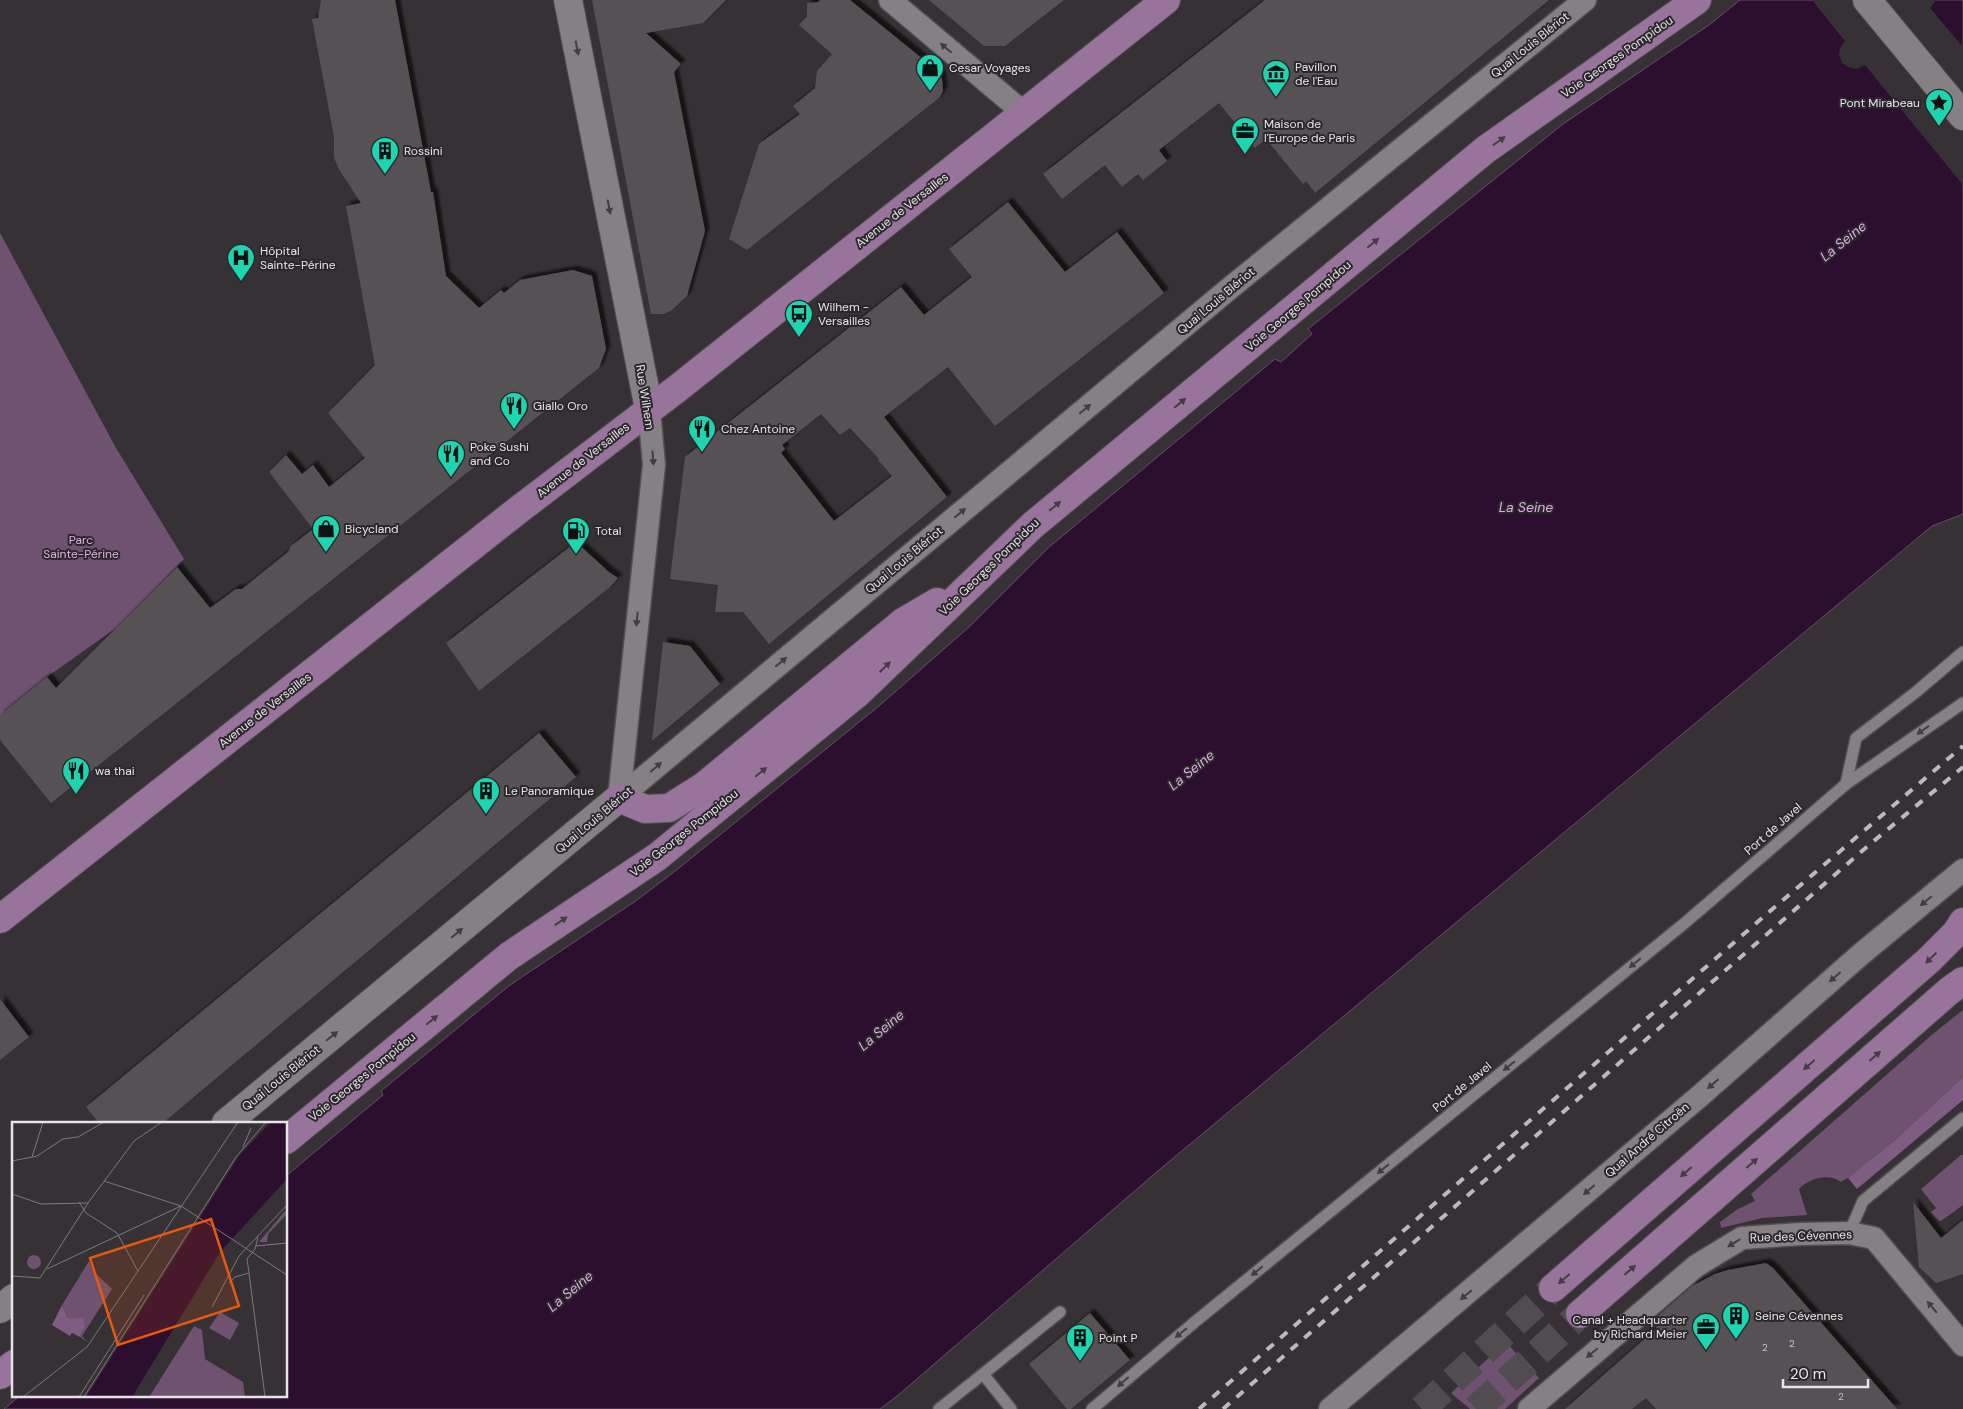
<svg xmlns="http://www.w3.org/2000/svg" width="1963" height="1409" viewBox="0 0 1963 1409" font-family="'DM Sans',sans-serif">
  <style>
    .green { fill: #6e5270 }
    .forest { fill: #7f5c81 }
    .water { fill: #2c0f2f; stroke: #644f66 }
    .pier { fill: #353135 }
    .building { fill: #555155; fill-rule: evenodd; filter: url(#shadow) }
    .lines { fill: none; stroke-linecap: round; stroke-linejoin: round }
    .primary-tunnel { stroke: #504c50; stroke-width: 28; stroke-dasharray: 28 14; stroke-linecap: butt }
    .service-casing { stroke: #514e51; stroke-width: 14 }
    .minor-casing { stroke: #514e51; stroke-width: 25 }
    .tertiary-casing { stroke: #514e51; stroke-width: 30 }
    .secondary-casing { stroke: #514e51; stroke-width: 30 }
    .primary-casing { stroke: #514e51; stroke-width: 30 }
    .service { stroke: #848084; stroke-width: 11 }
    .minor { stroke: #848084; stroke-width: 22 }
    .tertiary { stroke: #848084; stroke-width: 28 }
    .secondary { stroke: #848084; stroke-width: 28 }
    .primary { stroke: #98739b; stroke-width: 28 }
    .rail { stroke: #bbb9bb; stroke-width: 4; stroke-dasharray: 9 9; stroke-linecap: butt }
    .oneway { fill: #413e41 }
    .oneway2 { fill: #463b47 }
    .labels { text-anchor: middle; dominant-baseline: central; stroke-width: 4; stroke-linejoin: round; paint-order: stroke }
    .number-label { font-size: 10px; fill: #c2bfc2 }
    .street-label { font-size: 12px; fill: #e6e4e6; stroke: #2b282b }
    .poi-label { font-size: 12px; fill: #e6e4e6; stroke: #2b282b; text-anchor: start }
    .park-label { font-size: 12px; fill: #e3ace7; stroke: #2b282b }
    .water-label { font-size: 14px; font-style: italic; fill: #e2abe6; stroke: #2b282b }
    .inset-road { fill: none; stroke: #7c797c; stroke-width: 1 }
    .view { fill: #e8590c; fill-opacity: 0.15; stroke: #e8590c; stroke-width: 2.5 }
    .inset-edge { fill: none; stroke: #e6e4e6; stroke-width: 2.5 }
  </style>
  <defs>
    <filter id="shadow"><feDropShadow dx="4.5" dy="-4.5" stdDeviation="1" flood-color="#0009"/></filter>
  </defs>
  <rect width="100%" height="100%" fill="#353135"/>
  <!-- green -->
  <g class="green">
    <path d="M0,233l116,215 68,111 -68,69 -69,49 -47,38z"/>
    <path d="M1963,1010v67l-67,62 -45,37 -10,6c-13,-9 -31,-4 -42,7l8,26 -45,3 -41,10 -1,-6 18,-13 17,-8 -4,-7 183,-161z"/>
    <path d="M1961,1155h2v50l-22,16 -3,-1 -7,-8 5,-4 -15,-19z"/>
    <path d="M1506,1342l33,36 -34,31h-35l-19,-16z"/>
  </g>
  <!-- forest -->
  <path class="forest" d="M1963,1077v23l-106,89 -9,-11 48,-39z"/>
  <!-- water -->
  <path class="water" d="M1740,0h223v514l-31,12 -773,644 -263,227 -16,12h-876l17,-14h265v-219l97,-81 -2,-4 129,-106 127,-85 37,-28 205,-166 90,-79 79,-79 227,-189 6,3 31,-28 -4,-5 255,-205 146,-99z"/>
  <!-- pier -->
  <path class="pier" d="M1812,0h124l-6,8 33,39v138l-98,-120 -9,4 -8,-2 -6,-4 -3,-9 1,-6 5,-7z"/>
  <!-- building -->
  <g class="building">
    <path d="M321,0h74l36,192h2l13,84 33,32 22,-18 3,3 16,-13 53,-10 19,6 14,73 -7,19 -548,435 -51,-63v-25l47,-38 9,11 121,-121 33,41 26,-19h6l46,-37 3,-6 22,-17 -44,-57 17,-17 16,19 11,-9 16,22 36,-29 -37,-45 47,-48 -29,-159 15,-3 -21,-32 -6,-13v-21l-22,-118 6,-1z"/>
    <path d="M592,0h134l-23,23 -57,10 35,31 -7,8 31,159 -18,65 -15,14 -8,4h-13z"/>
    <path d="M820,0h30l90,73 2,6 1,12 -4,7 -192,152 -18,-11 30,-95 41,-30 -7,-8 22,-18 2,-17 15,-17 -33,-29 8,-9v-13l11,-1z"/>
    <path d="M929,0h135l-59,46h-21z"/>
    <path d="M1265,0h284l-234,193 -9,-12 -3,3 -37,-45 -11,9 -36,-45 -60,47 8,11 -24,19 -5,-6 -16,13 -17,-22 -43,34 -19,-25z"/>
    <path d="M1008,202l57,70 52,-40 47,61 -169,133 -47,-59 -64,50 63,80 -178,147 -26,-32h-28l3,-27 -48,-6 15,-122 216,-170 23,28 48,-38 -23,-28zM821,414l19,21 10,-7 29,31 -1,1 14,16 -58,45 -53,-68 4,-4 -3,-4z"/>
    <path d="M576,542l33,30 9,6 -9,10 -130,103 -33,-48z"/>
    <path d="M663,642l27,4 30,38 -68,57z"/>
    <path d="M539,733l37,44 -413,346h-64l-13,-16z"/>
    <path d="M0,999l29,38 -29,23z"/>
    <path d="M1913,1202l28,36 22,-18v54l-27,9 -17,-16z"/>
    <path d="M1766,1263l7,5 124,141h-241l-10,-11 -14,11h-67l92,-81 -5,-7 40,-35 23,-12 13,-4z"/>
    <path d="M1090,1313l40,47 -59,49h-4l-38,-45z"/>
  </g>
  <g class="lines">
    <!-- primary-tunnel -->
    <g class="primary-tunnel">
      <path d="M1422,1409l131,-121"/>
      <path d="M1476,1409l104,-95"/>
    </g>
    <defs>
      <g id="service">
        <path d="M1846,784l10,-46 60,-46 47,-40"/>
        <path d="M1849,1233l14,-32 100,-83"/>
        <path d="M939,1409l44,-35"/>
        <path d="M1011,1409l-28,-35 77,-62"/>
        <path d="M1092,1409l104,-88 490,-399 160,-138 117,-81"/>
      </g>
      <g id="minor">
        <path d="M890,0l134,113"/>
        <path d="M619,798l611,-510 355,-288"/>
        <path d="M619,798l35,-333 -5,-56"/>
        <path d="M1330,1409l371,-314 159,-140 103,-85"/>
        <path d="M1529,1409l167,-143 46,-28 58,-4 49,-1 25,5 89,107"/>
      </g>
      <g id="tertiary">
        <path d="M568,0l81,409"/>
        <path d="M226,1123l393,-325"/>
        <path d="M0,1309l14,-11"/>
      </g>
      <path id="secondary" d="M1867,0l96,116"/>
      <g id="primary">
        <path d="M619,798l26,11 24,-1 35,-22 199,-164 34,-20"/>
        <path d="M0,919l517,-408 161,-123 488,-388"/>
        <path d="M286,1140l223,-184 148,-99 201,-164 175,-168 452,-375 212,-150"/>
        <path d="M1553,1288l376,-328 27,-27 7,-11"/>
        <path d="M1580,1314l369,-323 14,-10"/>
        <path d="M0,1375l14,-11"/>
      </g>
    </defs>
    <!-- service casing -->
    <use href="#service" class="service-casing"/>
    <!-- minor casing -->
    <use href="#minor" class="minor-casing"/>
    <!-- tertiary casing -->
    <use href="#tertiary" class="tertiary-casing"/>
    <!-- secondary casing -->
    <use href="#secondary" class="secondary-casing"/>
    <!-- primary casing -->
    <use href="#primary" class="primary-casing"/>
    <!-- service -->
    <use href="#service" class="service"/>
    <!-- minor -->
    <use href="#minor" class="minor"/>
    <!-- tertiary -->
    <use href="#tertiary" class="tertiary"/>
    <!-- secondary -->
    <use href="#secondary" class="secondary"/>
    <!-- primary -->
    <use href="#primary" class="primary"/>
    <!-- rail -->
    <g class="rail">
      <path d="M1199,1409l570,-497 194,-166"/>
      <path d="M1223,1409l646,-564 94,-78"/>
    </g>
  </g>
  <!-- one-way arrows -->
  <defs><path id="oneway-solid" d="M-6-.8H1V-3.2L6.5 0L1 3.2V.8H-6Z" transform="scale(1.25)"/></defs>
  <g class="oneway">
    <use href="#oneway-solid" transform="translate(577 48) rotate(79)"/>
    <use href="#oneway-solid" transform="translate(946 48) rotate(-140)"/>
    <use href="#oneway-solid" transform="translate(609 207) rotate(79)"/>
    <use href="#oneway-solid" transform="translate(1085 409) rotate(-40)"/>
    <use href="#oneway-solid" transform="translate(653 458) rotate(86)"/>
    <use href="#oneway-solid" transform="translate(960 513) rotate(-40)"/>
    <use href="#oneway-solid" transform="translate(637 619) rotate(96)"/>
    <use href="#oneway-solid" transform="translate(781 662) rotate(-40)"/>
    <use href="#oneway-solid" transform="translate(1923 730) rotate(145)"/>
    <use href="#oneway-solid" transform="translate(656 767) rotate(-41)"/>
    <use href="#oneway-solid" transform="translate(1926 901) rotate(140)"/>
    <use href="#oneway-solid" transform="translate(457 933) rotate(-40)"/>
    <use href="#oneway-solid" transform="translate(1635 963) rotate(141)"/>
    <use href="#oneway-solid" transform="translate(1835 977) rotate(139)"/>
    <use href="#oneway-solid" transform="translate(332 1036) rotate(-39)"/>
    <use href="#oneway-solid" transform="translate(1509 1066) rotate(141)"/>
    <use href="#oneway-solid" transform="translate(1713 1084) rotate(139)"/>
    <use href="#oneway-solid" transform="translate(1383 1169) rotate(141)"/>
    <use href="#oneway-solid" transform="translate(1589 1190) rotate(139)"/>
    <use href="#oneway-solid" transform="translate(1734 1243) rotate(148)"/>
    <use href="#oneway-solid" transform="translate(1257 1271) rotate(141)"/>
    <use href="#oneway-solid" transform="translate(1466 1295) rotate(140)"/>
    <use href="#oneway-solid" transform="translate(1932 1307) rotate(-130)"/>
    <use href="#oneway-solid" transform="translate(1181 1333) rotate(141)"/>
    <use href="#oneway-solid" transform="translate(1592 1353) rotate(140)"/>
    <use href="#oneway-solid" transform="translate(1123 1382) rotate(139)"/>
  </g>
  <g class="oneway2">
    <use href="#oneway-solid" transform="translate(1499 141) rotate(-35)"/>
    <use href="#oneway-solid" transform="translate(1373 243) rotate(-40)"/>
    <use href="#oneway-solid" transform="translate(1180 403) rotate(-40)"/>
    <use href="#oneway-solid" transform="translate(1055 506) rotate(-40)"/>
    <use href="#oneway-solid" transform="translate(885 667) rotate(-44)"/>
    <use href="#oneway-solid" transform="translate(761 772) rotate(-39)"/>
    <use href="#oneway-solid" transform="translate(561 921) rotate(-34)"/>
    <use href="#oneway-solid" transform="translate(1931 958) rotate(136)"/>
    <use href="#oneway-solid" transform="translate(432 1020) rotate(-39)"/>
    <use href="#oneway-solid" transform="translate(1875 1056) rotate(-41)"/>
    <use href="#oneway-solid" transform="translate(1809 1065) rotate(139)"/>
    <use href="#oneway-solid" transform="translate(1752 1163) rotate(-41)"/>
    <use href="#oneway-solid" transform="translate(1686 1172) rotate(139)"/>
    <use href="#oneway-solid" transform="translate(1630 1270) rotate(-41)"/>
    <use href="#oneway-solid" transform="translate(1564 1279) rotate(139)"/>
  </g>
  <!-- icons -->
  <defs>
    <symbol id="shop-pin" viewBox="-11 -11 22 30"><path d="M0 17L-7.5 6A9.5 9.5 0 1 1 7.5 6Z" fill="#1ed5b1" stroke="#2b282b"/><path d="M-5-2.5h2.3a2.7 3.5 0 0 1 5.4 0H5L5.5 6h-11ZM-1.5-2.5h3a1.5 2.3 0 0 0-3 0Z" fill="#111"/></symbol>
    <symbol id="museum-pin" viewBox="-11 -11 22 30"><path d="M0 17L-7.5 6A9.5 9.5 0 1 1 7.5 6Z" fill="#1ed5b1" stroke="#2b282b"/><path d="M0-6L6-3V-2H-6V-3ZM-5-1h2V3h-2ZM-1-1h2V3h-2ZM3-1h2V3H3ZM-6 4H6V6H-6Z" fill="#111"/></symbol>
    <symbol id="sight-pin" viewBox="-11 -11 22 30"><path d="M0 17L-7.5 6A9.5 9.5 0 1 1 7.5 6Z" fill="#1ed5b1" stroke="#2b282b"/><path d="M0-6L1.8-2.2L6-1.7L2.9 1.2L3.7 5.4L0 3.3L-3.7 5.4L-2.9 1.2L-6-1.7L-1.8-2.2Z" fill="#111"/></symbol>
    <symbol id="office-pin" viewBox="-11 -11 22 30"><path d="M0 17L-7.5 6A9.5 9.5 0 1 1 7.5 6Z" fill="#1ed5b1" stroke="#2b282b"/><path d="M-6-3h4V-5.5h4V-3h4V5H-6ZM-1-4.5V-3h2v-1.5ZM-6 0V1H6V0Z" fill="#111"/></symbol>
    <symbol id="building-pin" viewBox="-11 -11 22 30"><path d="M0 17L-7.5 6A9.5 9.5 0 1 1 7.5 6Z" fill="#1ed5b1" stroke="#2b282b"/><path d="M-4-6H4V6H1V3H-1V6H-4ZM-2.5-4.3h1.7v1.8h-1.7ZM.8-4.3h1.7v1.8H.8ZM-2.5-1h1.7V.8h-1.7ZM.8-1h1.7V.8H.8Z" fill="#111"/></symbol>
    <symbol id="hospital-pin" viewBox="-11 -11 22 30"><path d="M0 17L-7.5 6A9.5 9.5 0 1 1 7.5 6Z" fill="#1ed5b1" stroke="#2b282b"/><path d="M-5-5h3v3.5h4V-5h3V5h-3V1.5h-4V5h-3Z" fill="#111"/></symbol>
    <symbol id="bus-pin" viewBox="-11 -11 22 30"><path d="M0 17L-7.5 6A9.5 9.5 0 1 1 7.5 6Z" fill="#1ed5b1" stroke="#2b282b"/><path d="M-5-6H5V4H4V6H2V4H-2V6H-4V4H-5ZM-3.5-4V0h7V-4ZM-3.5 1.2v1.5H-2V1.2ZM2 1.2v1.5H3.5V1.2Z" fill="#111"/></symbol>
    <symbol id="restaurant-pin" viewBox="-11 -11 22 30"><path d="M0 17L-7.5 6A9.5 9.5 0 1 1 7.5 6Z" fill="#1ed5b1" stroke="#2b282b"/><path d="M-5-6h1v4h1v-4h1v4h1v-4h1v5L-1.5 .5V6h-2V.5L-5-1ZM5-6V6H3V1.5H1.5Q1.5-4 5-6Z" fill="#111"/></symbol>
    <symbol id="fuel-pin" viewBox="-11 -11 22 30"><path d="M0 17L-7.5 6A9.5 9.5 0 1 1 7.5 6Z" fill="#1ed5b1" stroke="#2b282b"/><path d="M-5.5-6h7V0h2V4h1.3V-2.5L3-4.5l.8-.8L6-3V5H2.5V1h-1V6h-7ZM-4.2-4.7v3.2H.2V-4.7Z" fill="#111"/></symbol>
  </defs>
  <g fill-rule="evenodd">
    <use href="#shop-pin" x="914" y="52" width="32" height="43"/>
    <use href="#museum-pin" x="1260" y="58" width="32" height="43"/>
    <use href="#sight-pin" x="1923" y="87" width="32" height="43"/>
    <use href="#office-pin" x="1229" y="115" width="32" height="43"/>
    <use href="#building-pin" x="369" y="135" width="32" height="43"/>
    <use href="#hospital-pin" x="225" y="242" width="32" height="43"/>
    <use href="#bus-pin" x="783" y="298" width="32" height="43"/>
    <use href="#restaurant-pin" x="498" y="390" width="32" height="43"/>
    <use href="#restaurant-pin" x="686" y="413" width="32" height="43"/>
    <use href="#restaurant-pin" x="435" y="438" width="32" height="43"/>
    <use href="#shop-pin" x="310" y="513" width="32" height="43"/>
    <use href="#fuel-pin" x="560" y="515" width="32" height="43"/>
    <use href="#restaurant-pin" x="60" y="755" width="32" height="43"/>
    <use href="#building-pin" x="470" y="775" width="32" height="43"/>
    <use href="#building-pin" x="1720" y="1300" width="32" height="43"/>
    <use href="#office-pin" x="1690" y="1311" width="32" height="43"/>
    <use href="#building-pin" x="1064" y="1322" width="32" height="43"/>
  </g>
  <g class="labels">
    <!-- number labels -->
    <g class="number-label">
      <text x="1792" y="1343">2</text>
      <text x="1765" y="1347">2</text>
      <text x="1841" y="1396">2</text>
    </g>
    <!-- street labels -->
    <g class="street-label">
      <text transform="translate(1530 45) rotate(-39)">Quai Louis Blériot</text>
      <text transform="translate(1617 57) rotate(-35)">Voie Georges Pompidou</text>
      <text transform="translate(902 210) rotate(-38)">Avenue de Versailles</text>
      <text transform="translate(1216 301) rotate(-40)">Quai Louis Blériot</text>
      <text transform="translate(1298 306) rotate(-40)">Voie Georges Pompidou</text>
      <text transform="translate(645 397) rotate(81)">Rue Wilhem</text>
      <text transform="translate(583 460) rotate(-38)">Avenue de Versailles</text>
      <text transform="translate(904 560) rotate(-40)">Quai Louis Blériot</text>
      <text transform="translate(989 567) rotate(-44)">Voie Georges Pompidou</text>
      <text transform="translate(265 710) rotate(-38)">Avenue de Versailles</text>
      <text transform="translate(594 820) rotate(-40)">Quai Louis Blériot</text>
      <text transform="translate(1773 829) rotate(-41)">Port de Javel</text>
      <text transform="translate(684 833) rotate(-38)">Voie Georges Pompidou</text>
      <text transform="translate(362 1077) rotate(-39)">Voie Georges Pompidou</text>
      <text transform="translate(281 1078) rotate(-39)">Quai Louis Blériot</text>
      <text transform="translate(1462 1087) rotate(-39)">Port de Javel</text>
      <text transform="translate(1647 1140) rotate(-41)">Quai André Citroën</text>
      <text transform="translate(1801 1236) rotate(-2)">Rue des Cévennes</text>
    </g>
    <!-- poi labels -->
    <g class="poi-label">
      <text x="1295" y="67">Pavillon<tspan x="1295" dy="14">de l'Eau</tspan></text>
      <text x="949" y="68">Cesar Voyages</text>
      <text x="1920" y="103" text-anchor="end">Pont Mirabeau</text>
      <text x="1264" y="124">Maison de<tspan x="1264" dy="14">l'Europe de Paris</tspan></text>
      <text x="404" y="151">Rossini</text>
      <text x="260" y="251">Hôpital<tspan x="260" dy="14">Sainte-Périne</tspan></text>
      <text x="818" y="307">Wilhem -<tspan x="818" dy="14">Versailles</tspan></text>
      <text x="533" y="406">Giallo Oro</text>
      <text x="721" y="429">Chez Antoine</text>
      <text x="470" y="447">Poke Sushi<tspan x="470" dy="14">and Co</tspan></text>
      <text x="345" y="529">Bicycland</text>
      <text x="595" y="531">Total</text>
      <text x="95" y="771">wa thai</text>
      <text x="505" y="791">Le Panoramique</text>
      <text x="1755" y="1316">Seine Cévennes</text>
      <text x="1687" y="1320" text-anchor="end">Canal + Headquarter<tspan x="1687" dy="14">by Richard Meier</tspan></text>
      <text x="1099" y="1338">Point P</text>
    </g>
    <!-- park labels -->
    <g class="park-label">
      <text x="81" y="540">Parc<tspan x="81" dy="14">Sainte-Périne</tspan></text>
    </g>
    <!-- water labels -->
    <g class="water-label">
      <text transform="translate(1843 241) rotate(-39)">La Seine</text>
      <text x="1526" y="507">La Seine</text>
      <text transform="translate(1191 770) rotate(-39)">La Seine</text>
      <text transform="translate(881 1030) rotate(-40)">La Seine</text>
      <text transform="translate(570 1291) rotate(-40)">La Seine</text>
    </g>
  </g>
  <!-- overview -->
  <g transform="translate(12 1122)">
    <rect width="275" height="275" fill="#353135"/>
    <path d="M273,89l2,3 -19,20 -1,8h-8zM15 140a7 7 0 1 1 14 0a7 7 0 1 1-14 0ZM77,139l4,10 19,18 -30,47 5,6 -7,-5 4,-9 -1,-10h-15l-6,-13zM208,190l19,11 -9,17 -21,-12zM182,204l8,4 3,29 38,23 2,15h-96z" fill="#6e5270"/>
    <path d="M50,183l6,13h16v10l-4,9 -8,-4 -2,3 -18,-11z" fill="#7f5c81"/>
    <path d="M259,0h16v57l-67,73 -88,145h-46l153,-241z" fill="#2c0f2f"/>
    <path class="inset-road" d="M231,25l8,-19M20,35l11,-35M0,39l25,-5 26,-17 15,-2 26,-15M92,59l77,25M0,72l29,10 47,-1M67,80l7,11 31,20 21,38M169,84l106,69M244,124l31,-3M35,147l134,-63M237,151l16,124M0,154l28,2 48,-75 46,-62 28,-19M217,161l6,-6 14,-4 -2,-14 8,-10 3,-12M200,185l27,-51 48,-51M11,275l64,-50 151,-225M67,275l65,-102M72,275l152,-240 30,-35"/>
    <path class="view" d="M199,97l28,87 -121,39 -28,-87z"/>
    <rect width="275" height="275" class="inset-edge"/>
  </g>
  <!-- scale -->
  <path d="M1783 1379v8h85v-8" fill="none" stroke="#e6e4e6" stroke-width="2.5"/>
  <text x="1790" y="1379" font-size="15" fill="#e6e4e6" stroke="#2b282b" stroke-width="4" paint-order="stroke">20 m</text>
</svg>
